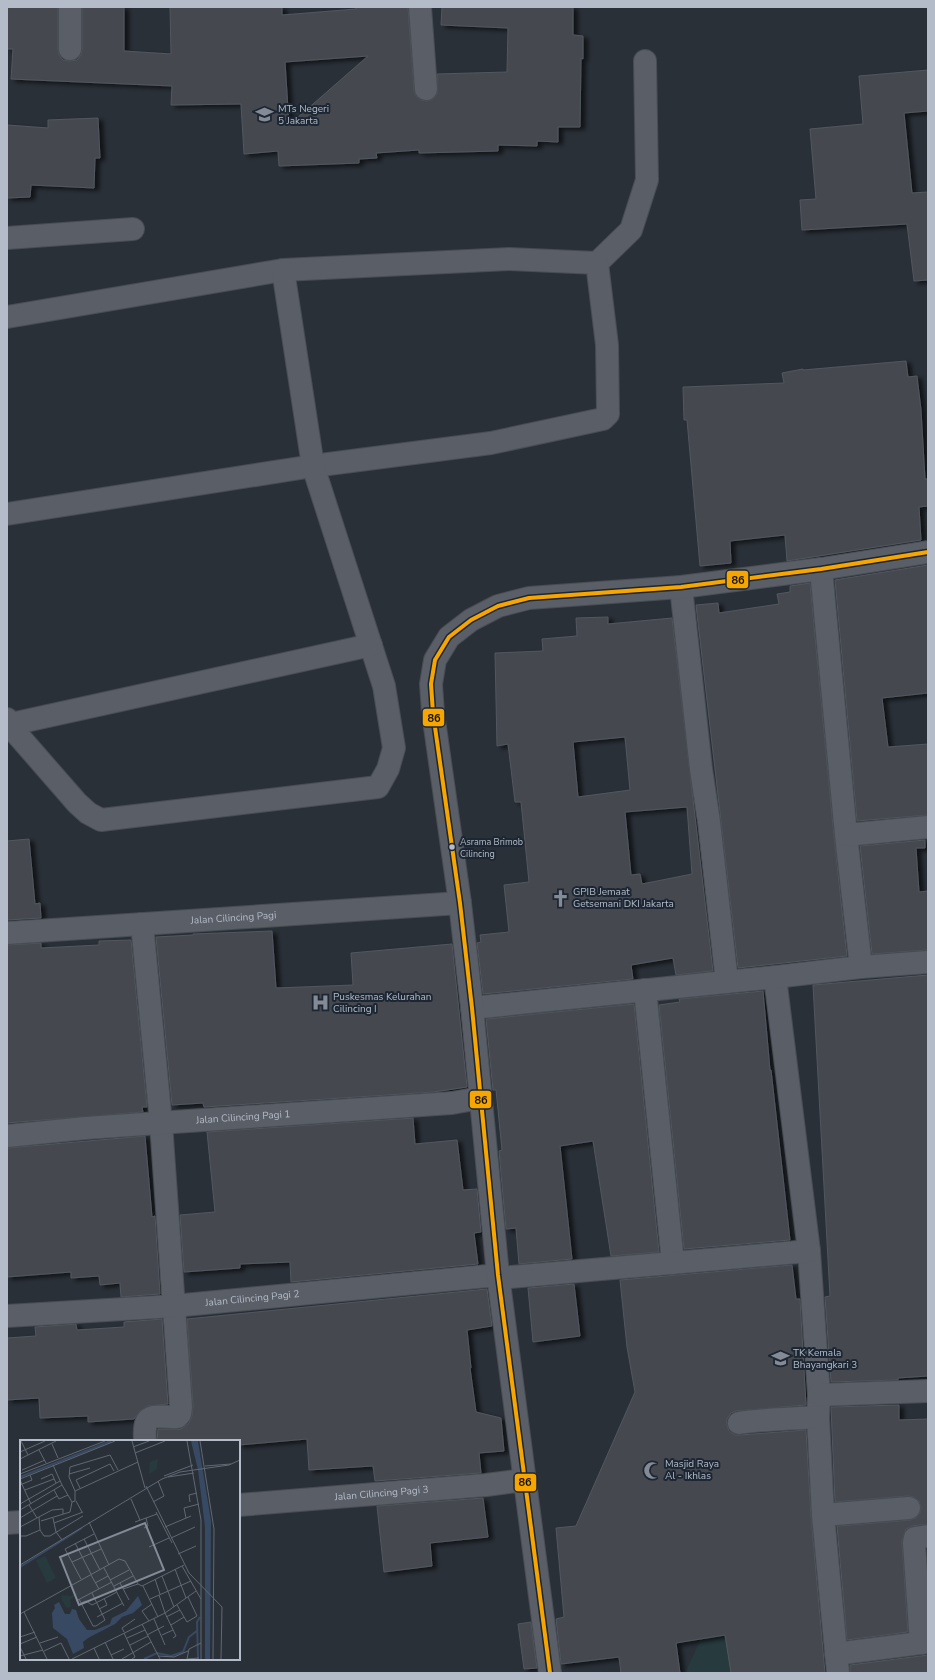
<svg xmlns="http://www.w3.org/2000/svg" width="935" height="1680" viewBox="0 0 935 1680" font-family="'Nunito Sans',sans-serif">
  <style>
    .green { fill: #273a3e }
    .building { fill: #444950; stroke: #52575f; fill-rule: evenodd; filter: url(#shadow) }
    .lines { fill: none; stroke-linecap: round; stroke-linejoin: round }
    .minor-casing { stroke: #484c53; stroke-width: 24 }
    .minor { stroke: #5a5e66; stroke-width: 22 }
    .bus-1-casing { stroke: #1d2633; stroke-width: 7 }
    .bus-1 { stroke: #f7a600; stroke-width: 4 }
    .bus-dot { fill: #b4bcc9; stroke: #1d2633; stroke-width: 1.5 }
    .labels { text-anchor: middle; dominant-baseline: central; stroke-width: 4; stroke-linejoin: round; paint-order: stroke }
    .bus-label { font-size: 9px; fill: #b4bcc9; stroke: #1d2633; text-anchor: start }
    .poi-label { font-size: 10px; fill: #b4bcc9; stroke: #1d2633; text-anchor: start }
    .street-label { font-size: 10px; fill: #b4bcc9; stroke: #1d2633 }
    .inset-river { fill: none; stroke: #384963; stroke-width: 2 }
    .inset-road { fill: none; stroke: #616872; stroke-width: 1 }
    .view { fill: #848b96; fill-opacity: 0.15; stroke: #848b96; stroke-width: 2 }
    .inset-edge { fill: none; stroke: #b4bcc9; stroke-width: 2 }
    .line-badge { stroke: #1d2633; stroke-width: 1.5 }
    .pale-badge-label { font-size: 11px; text-anchor: middle; font-weight: bold; fill: #111 }
  </style>
  <defs>
    <filter id="shadow"><feDropShadow dx="4.5" dy="2.5" stdDeviation="2" flood-color="#0009"/></filter>
  </defs>
  <rect width="100%" height="100%" fill="#2a3038"/>
  <!-- green -->
  <path class="green" d="M731,1575l3,98h-46l-2,-2z"/>
  <!-- building -->
  <g class="building">
    <path d="M7,7h51v42l1,6 4,5 7,1 7,-1 4,-5 1,-6v-42h42v44l47,3 -1,-47h112v8l74,-6v-2h52l6,83 2,6 5,4 6,1 6,-2 4,-5v-20l70,-2 1,-44 -67,-3 1,-18h131v28l10,1v23l-2,-1 -1,69h-22v15l-21,-1v5l-39,-1v6l-79,2v-3l-43,3 1,5 -18,1v4l-80,3 -1,-15 -34,3 -3,-50 -70,1 1,-19 -161,-7 2,-30h-6zM368,56l-79,69 -4,-63z"/>
    <path d="M928,70v41l-24,2 8,80 16,-1v88l-14,1 -7,-57 -105,6 -2,-30 16,-1 -6,-70 53,-5 -4,-48z"/>
    <path d="M98,118l2,40h-5l-1,30 -63,-3 -1,12 -23,1v-73l41,3v-8z"/>
    <path d="M906,361l2,16 9,-1 4,34 4,69h3v27l-9,1 2,33 -134,21 -2,-26 -55,6 1,22 -31,3 -13,-146h-3l-1,-33 101,-4 -2,-10 21,-4v1z"/>
    <path d="M928,565v128l-46,5 6,49 40,-3v71l-71,6 -22,-241z"/>
    <path d="M810,583l24,253 13,120 -109,12 -42,-363 22,-2 1,10 60,-9 -2,-10 13,-2v-6z"/>
    <path d="M608,617v7l64,-6 41,353 -37,4 -3,-17 -42,7 2,14 -150,15 -6,-51 4,-1 -1,-7 29,-3 -5,-47 25,-3 -8,-80h-6l-7,-58 -11,2 -2,-93 48,-2 -1,-12 35,-3 -1,-18zM625,737l5,53 -52,7 -5,-55zM687,807l5,67 -50,10 -2,-10 -9,1 -6,-63z"/>
    <path d="M29,839l6,65 5,-1 1,15 -34,2v-79z"/>
    <path d="M925,840v8h-9l3,44 9,-1v59l-56,4 -12,-108z"/>
    <path d="M272,931l4,57 77,-3 -2,-32 101,-9 15,143 -33,5 -230,15 -1,-4 -31,2 -16,-168 37,-2v-1z"/>
    <path d="M131,940l16,167h-5l1,5 -136,11v-178l34,-2v5l58,-3v-4z"/>
    <path d="M928,975v401l-30,2v2l-67,2 -6,-85 5,-1 -17,-311z"/>
    <path d="M763,991l7,79h1l19,170 -106,9 -25,-244 21,-3 -1,-3z"/>
    <path d="M634,1004l25,248 -48,4 -18,-115 -33,5 12,113 -53,5 -3,-36 -10,1 -7,-78 3,-1 -6,-60h-3l-7,-71z"/>
    <path d="M413,1118l2,26 42,-4 6,50 14,-1 4,43 -7,1 4,31 -187,18 -1,-20 -50,2v4l-56,4 -4,-57 35,-3 -8,-80z"/>
    <path d="M145,1136l7,81 3,-1 5,78 -39,3 -1,-14 -20,2 -1,-9 -28,2v-6l-64,5v-129z"/>
    <path d="M792,1265l4,34h4l6,106 -69,6 -6,2 -4,6v5l2,7 6,4h5l66,-5 5,86 14,157h-94l-6,-38 -49,8 4,30h-59l-2,-16 -58,7 -5,-45 8,-2 -8,-89 20,-2 59,-134 -8,-45 -7,-67z"/>
    <path d="M574,1284l6,52 -47,6 -5,-54z"/>
    <path d="M487,1289l5,37 -25,4 4,38h-1l6,44 25,6 3,33 -25,2 2,20 -106,8 -2,-15 -64,4 -2,-31 -68,6v-4h-82l1,-12h23l8,-6 3,-7 1,-10 -6,-87z"/>
    <path d="M162,1319l6,85 -20,2 -8,5 -6,8 -46,3v-6l-48,2 -1,-20 -32,2v-62l29,-2 -1,-9 41,-3 1,6 47,-3v-5z"/>
    <path d="M899,1405v15l29,-1v105l-15,2 -7,3 -4,12 6,91 -61,8 -10,-114 73,-6 6,-2 4,-5 1,-6 -2,-6 -5,-4 -6,-1 -73,6 -4,-95z"/>
    <path d="M483,1498l5,39 -58,6 2,23 -48,6 -7,-66z"/>
    <path d="M531,1622l6,46 -13,1 -6,-45z"/>
    <path d="M928,1655v18h-78v-8z"/>
  </g>
  <g class="lines">
    <defs>
      <g id="minor">
        <path d="M420,7l6,82"/>
        <path d="M70,49v-42"/>
        <path d="M7,238l126,-9"/>
        <path d="M597,263l34,-33 16,-50 -2,-119"/>
        <path d="M7,317l276,-47 226,-11 88,4 10,82 1,69 -5,5 -112,24 -178,23 -306,48"/>
        <path d="M821,569l25,266 15,132"/>
        <path d="M681,587l20,182 8,53 18,160"/>
        <path d="M7,719l2,6 68,78 11,10 13,7 277,-33 10,-18 6,-21 -10,-62 -71,-220 -30,-196"/>
        <path d="M7,725l364,-80"/>
        <path d="M846,835l82,-8"/>
        <path d="M142,924l19,199 20,284 -1,7 -3,3c-25,0 -34,-6 -32,24"/>
        <path id="s1" d="M7,933l453,-30"/>
        <path d="M775,977l34,274 10,144 -1,22 5,98 15,158"/>
        <path d="M645,990l28,273"/>
        <path d="M472,1008l303,-31 86,-10 67,-5"/>
        <path id="s2" d="M7,1136l79,-8 366,-25 28,-5"/>
        <path d="M499,1278l310,-27"/>
        <path id="s3" d="M7,1316l167,-10 324,-31"/>
        <path d="M819,1395l109,-4"/>
        <path d="M739,1423c26,-4 53,-4 79,-6"/>
        <path id="s4" d="M239,1505l247,-20 38,-5"/>
        <path d="M823,1515l86,-7"/>
        <path d="M7,1523l14,-1"/>
        <path d="M921,1643l-7,-100 1,-5 13,-2"/>
        <path d="M836,1654l92,-12"/>
        <path d="M550,1673l-52,-398 -26,-267 -12,-105 -27,-190 -2,-29 4,-24 14,-23 22,-17 27,-14 31,-8 152,-11 140,-18 107,-17"/>
      </g>
    </defs>
    <!-- minor casing -->
    <use href="#minor" class="minor-casing"/>
    <!-- minor -->
    <use href="#minor" class="minor"/>
    <defs>
      <path id="bus-1" d="M550,1673l-52,-398 -26,-267 -12,-105 -27,-190 -2,-29 4,-24 14,-23 22,-17 27,-14 31,-8 152,-11 140,-18 107,-17"/>
    </defs>
    <!-- bus-1 casing -->
    <use href="#bus-1" class="bus-1-casing"/>
    <!-- bus-1 -->
    <use href="#bus-1" class="bus-1"/>
  </g>
  <!-- icons -->
  <defs>
    <symbol id="school-bare" viewBox="-9 -9 18 18"><path d="M0-5L7-2L0 1L-7-2ZM-4 1L0 2.5L4 1V4Q0 6-4 4Z" fill="#848b96" stroke="#1d2633" stroke-width="2.5" paint-order="stroke"/></symbol>
    <symbol id="church-bare" viewBox="-9 -9 18 18"><path d="M-1.2-6h2.4v3.5h3.3v2.4h-3.3V6h-2.4V-.1h-3.3v-2.4h3.3Z" fill="#848b96" stroke="#1d2633" stroke-width="2.5" paint-order="stroke"/></symbol>
    <symbol id="hospital-bare" viewBox="-9 -9 18 18"><path d="M-5-5h3v3.5h4V-5h3V5h-3V1.5h-4V5h-3Z" fill="#848b96" stroke="#1d2633" stroke-width="2.5" paint-order="stroke"/></symbol>
    <symbol id="mosque-bare" viewBox="-9 -9 18 18"><path d="M3.5-4.9A6 6 0 1 0 3.5 4.9A5 5 0 1 1 3.5-4.9Z" fill="#848b96" stroke="#1d2633" stroke-width="2.5" paint-order="stroke"/></symbol>
  </defs>
  <g fill-rule="evenodd">
    <use href="#school-bare" x="252" y="102" width="25" height="25"/>
    <use href="#church-bare" x="548" y="886" width="25" height="25"/>
    <use href="#hospital-bare" x="308" y="990" width="25" height="25"/>
    <use href="#school-bare" x="768" y="1346" width="25" height="25"/>
    <use href="#mosque-bare" x="640" y="1458" width="25" height="25"/>
  </g>
  <!-- markers -->
  <circle class="bus-dot" cx="452" cy="847" r="3.5"/>
  <g class="labels">
    <!-- bus labels -->
    <g class="bus-label">
      <text x="460" y="842">Asrama Brimob<tspan x="460" dy="12">Cilincing</tspan></text>
    </g>
    <!-- poi labels -->
    <g class="poi-label">
      <text x="278" y="109">MTs Negeri<tspan x="278" dy="12">5 Jakarta</tspan></text>
      <text x="573" y="892">GPIB Jemaat<tspan x="573" dy="12">Getsemani DKI Jakarta</tspan></text>
      <text x="333" y="997">Puskesmas Kelurahan<tspan x="333" dy="12">Cilincing I</tspan></text>
      <text x="793" y="1353">TK Kemala<tspan x="793" dy="12">Bhayangkari 3</tspan></text>
      <text x="665" y="1464">Masjid Raya<tspan x="665" dy="12">Al - Ikhlas</tspan></text>
    </g>
    <!-- street labels -->
    <g class="street-label">
      <text stroke="none"><textPath href="#s1" startOffset="227">Jalan Cilincing Pagi</textPath></text>
      <text stroke="none"><textPath href="#s2" startOffset="237">Jalan Cilincing Pagi 1</textPath></text>
      <text stroke="none"><textPath href="#s3" startOffset="246">Jalan Cilincing Pagi 2</textPath></text>
      <text stroke="none"><textPath href="#s4" startOffset="143">Jalan Cilincing Pagi 3</textPath></text>
    </g>
  </g>
  <!-- overview -->
  <g transform="translate(20 1440)">
    <rect width="220" height="220" fill="#2a3038"/>
    <path d="M138,19l-1,10 -8,5 1,-12zM25,116l11,22 -9,5 -11,-23zM61,151l-11,9 1,7 -4,1 -6,-9 1,-4 9,1z" fill="#273a3e"/>
    <path d="M171,1h7l13,80 -1,138h-5v-132l-7,-57zM118,156l4,9 -9,8 -11,4 -7,7 -27,14 -5,4 1,6 -11,6 -6,-15 -14,-11 -1,-15 3,-5 -1,-3 5,-3 6,12h5l2,-5 4,1 3,9 8,11h8l15,-6 2,-6 14,-7z" fill="#384963"/>
    <path class="inset-river" d="M0,37l91,-36M0,127l62,-39M124,219l13,-6 14,3 12,-4 6,-15 9,-7M178,219l-1,-37 3,-5"/>
    <path class="inset-road" d="M1,1l7,14M112,1l13,47M167,1l14,79v139M180,1l14,88 -1,130M32,4l6,14M113,7l16,-6M19,10l7,13M0,12l25,-11M115,13l30,-12M0,19l36,-18M33,25l9,20M185,26l26,-2M2,30l23,-10M0,34l85,-33M49,34l21,-6M144,36l29,-11M148,37l26,-4M0,39l95,-38M21,39l11,-5 4,9M0,40l11,24M0,45l12,-5 -2,-5M126,46l43,87 33,34 -1,52M60,48l-4,-8 34,-16 4,7M5,50l29,-11M34,50l5,9 9,-4M55,51l-6,-14 1,-10 40,-12 8,15M111,59l9,21M56,61l6,11M133,62l11,-6 -6,-15M170,62l-1,-7 8,-2M0,64l40,-23M9,65l8,13M0,70l42,-25 10,17 3,-1v-10l63,-29M136,72l16,31M0,78l37,-22M33,78l3,14 6,8M166,78l-2,-10 15,-4M21,81l29,-9 2,-10M69,82l20,43M115,82l22,-8M34,83l29,-11M0,87l32,-17 11,-1v5M145,87l26,-11M124,88l4,-2 -2,-8M20,90l4,6h6l33,-20M0,96h6l14,-6 -1,-13M151,98l24,-11M64,99l16,31M55,103l16,31M129,107l20,-9M158,114l18,-8M52,122l29,-13M0,125l142,-86 18,-7 49,-7 11,-5M162,126l19,33M84,128l20,38M155,129l11,29M71,135l8,14M142,136l12,31M61,139l-16,-30 29,-15M135,139l5,15M90,140l19,-10M75,143l13,-7M100,143l9,17M94,146l19,-10M123,146l15,31M103,149l15,-5M139,155l6,18 11,23 -3,2M59,159l14,27h3l9,-6 -13,-27M130,159l41,-18M56,161l36,-19M61,163l5,-2 6,4 25,-13M157,165l10,17 10,-6 -9,-19M79,169l8,-4 -3,-7M4,172l23,47M0,174l99,-55 6,2 13,23 4,2 42,-21M77,177l26,-14M146,177l14,-7M134,179l11,26M129,181l-7,-10 10,-7M122,184l18,35M151,185l13,-8M104,192l-2,-4 13,-9M104,193l11,24 -3,2M127,195l17,-9M142,195l11,-5M0,197l15,-5M107,198l18,-8M85,202l8,17M20,203l18,-6M0,204l17,-7M110,205l18,-9M0,207l6,12M74,208l5,11M24,211l17,-8 8,16M91,215l13,-6M0,216l23,-6M138,216l16,1 14,-6M52,219l93,-46 31,-22M102,219l29,-17M167,219l2,-10 12,-6M167,219l12,-1"/>
    <path class="view" d="M125,83l19,47 -85,35 -19,-48z"/>
    <rect width="220" height="220" class="inset-edge"/>
  </g>
  <g class="line-badge">
    <rect x="726" y="570" width="23" height="19" rx="4" fill="#f7a600"/>
    <rect x="422" y="708" width="23" height="19" rx="4" fill="#f7a600"/>
    <rect x="469" y="1090" width="23" height="19" rx="4" fill="#f7a600"/>
    <rect x="514" y="1473" width="23" height="19" rx="4" fill="#f7a600"/>
  </g>
  <g class="pale-badge-label">
    <text x="738" y="584">86</text>
    <text x="434" y="722">86</text>
    <text x="481" y="1104">86</text>
    <text x="525" y="1486">86</text>
  </g>
  <!-- border -->
  <rect width="935" height="1680" fill="none" stroke="#b4bcc9" stroke-width="16"/>
</svg>
